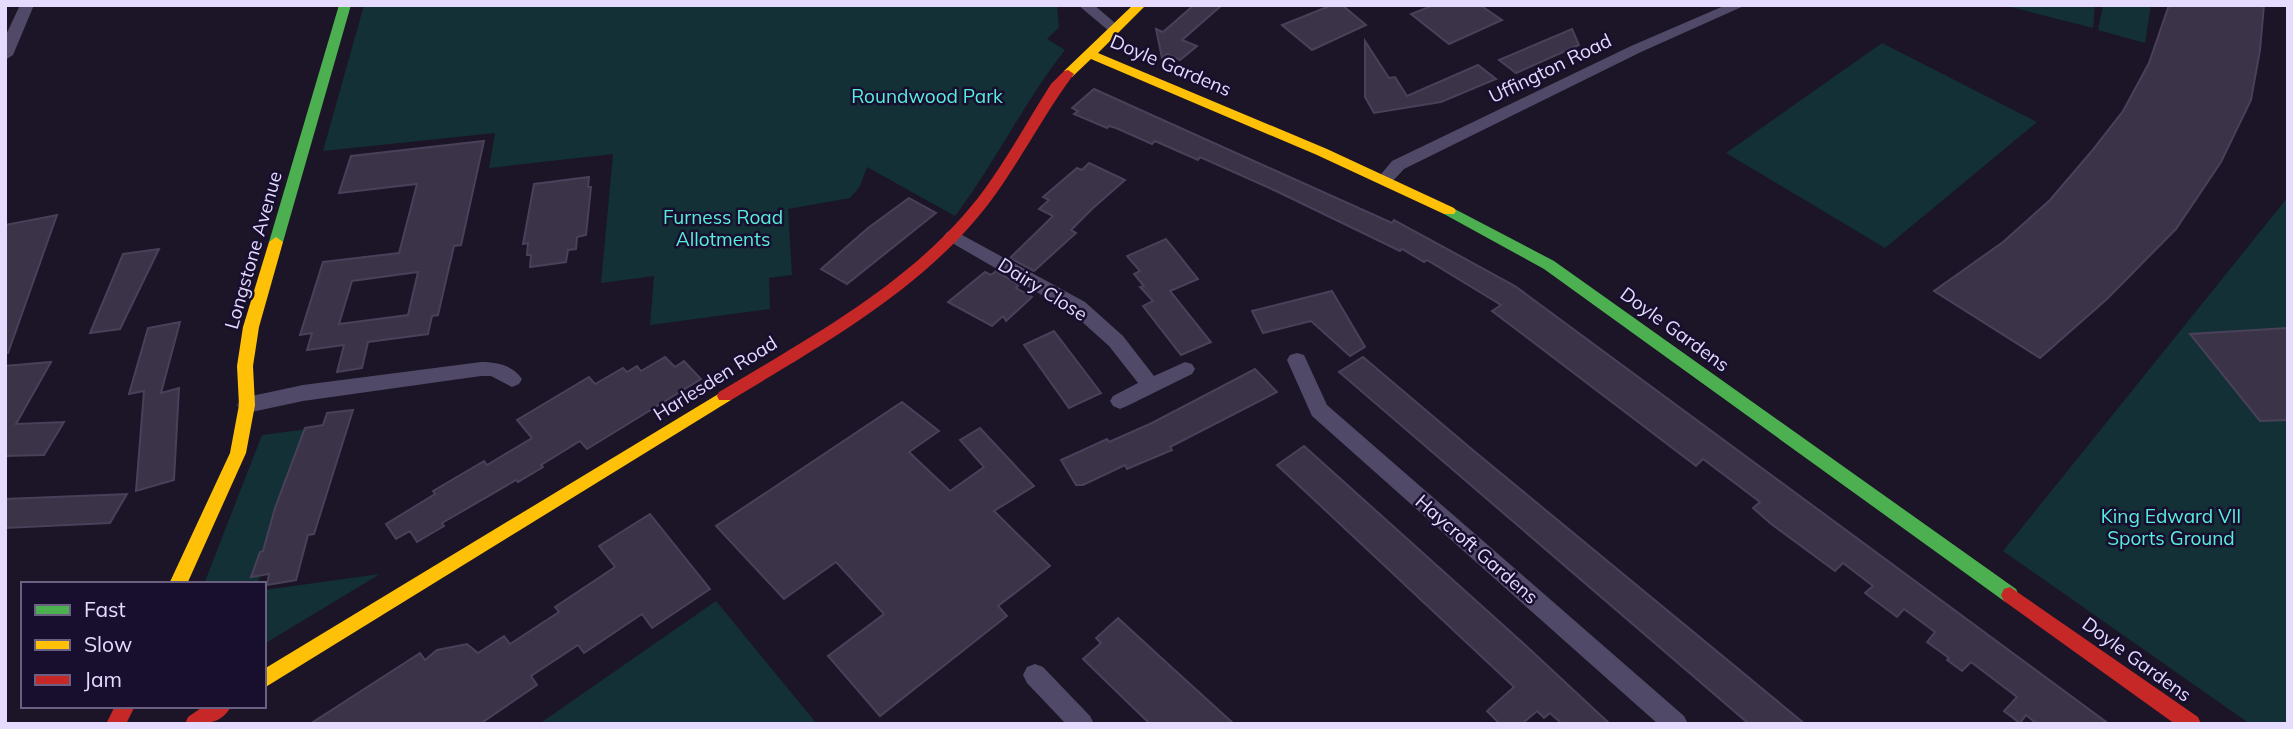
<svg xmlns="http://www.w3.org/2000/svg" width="2293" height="729" viewBox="0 0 2293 729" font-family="Mulish,sans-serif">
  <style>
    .green { fill: #123036 }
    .building { fill: #3b3448; stroke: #49405a; stroke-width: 2; fill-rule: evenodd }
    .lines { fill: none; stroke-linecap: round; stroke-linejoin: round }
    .street { fill: #504a68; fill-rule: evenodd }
    .fast { fill: #4caf50; fill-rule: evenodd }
    .slow { fill: #ffc107; fill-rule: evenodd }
    .jam { fill: #c62828; fill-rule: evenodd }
    .labels { text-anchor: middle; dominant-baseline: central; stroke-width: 5; stroke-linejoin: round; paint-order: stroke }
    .street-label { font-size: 19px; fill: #e4dbff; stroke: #180e2e }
    .park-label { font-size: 19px; fill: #58eedf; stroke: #180e2e }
  </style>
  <rect width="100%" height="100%" fill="#1b1527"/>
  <!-- green -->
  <g class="green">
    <path d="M364,5h693l2,22 -12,12 18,11c-41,52 -70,113 -110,166l-88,-49 -7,19 -10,12 -62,11 4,66 -23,3 1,31 -120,16 4,-49 -53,7 12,-129 -124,14 6,-35 -172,18z"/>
    <path d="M2003,5h92l-2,23z"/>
    <path d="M2103,5h48l-6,38 -47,-13z"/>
    <path d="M1882,43l155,79 -152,126 -159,-95z"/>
    <path d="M2288,197v527h-38l-247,-173z"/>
    <path d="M316,428l-59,156h-53l58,-149z"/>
    <path d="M380,574l-116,70v-54z"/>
    <path d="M716,601l101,123h-278z"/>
  </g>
  <!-- building -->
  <g class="building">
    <path d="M1194,5h28l-40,35 15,6 -17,14 -13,-6 -5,4 -6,-29 7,3z"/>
    <path d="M1332,5h10l24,20 -54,25 -30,-25z"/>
    <path d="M1434,5h46l22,15 -53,24 -38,-30z"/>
    <path d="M2169,5h95l-4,45 -9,50 -30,62 -45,67 -69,70 -67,59 -106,-67 69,-49 47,-42 41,-48 32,-41 26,-48z"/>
    <path d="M1572,29l7,16 -63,28 -17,-13z"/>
    <path d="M1365,41l24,37 6,-1 12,19 71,-31 18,14 -55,23 -67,11 -9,-16z"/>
    <path d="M1094,89l298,134 2,-3 121,66 594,438h-72l-11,-9 -6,8 -16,-12 13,-14 -46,-35 -9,9 -15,-11 2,-2 -22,-16 8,-10 -31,-23 -7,8 -32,-24 8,-7 -30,-23 -8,8 -65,-48 -17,-15 7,-6 -57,-43 -7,7 -204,-155 9,-6 -74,-45 -3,2 -22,-13 -2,2 -124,-60 -76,-34 -2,3 -43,-19 -3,3 -36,-16 -7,-2 -2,2 -33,-14 4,-3 -6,-3z"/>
    <path d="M484,141l-23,104 -7,1 -16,69 -6,1 -4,18 -60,8 -6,26 -25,4 7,-27 -37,5 5,-17 -12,2 23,-73 76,-9 18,-69 -78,9 12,-37zM418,272l-10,43 -69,9 13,-43z"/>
    <path d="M1089,163l36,17 -33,29 -21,21 5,3 -42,38 -24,-13 43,-42 -14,-7 10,-9 -6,-3 34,-29 5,2z"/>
    <path d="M589,177l-1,10h3l-5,48 -9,2 -1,12 -8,1 -2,12 -36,5 1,-12h-4l1,-12 -5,1 11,-60z"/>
    <path d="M909,198l27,15 -89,71 -26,-15 47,-41z"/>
    <path d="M57,215l-49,138h-3v-128z"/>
    <path d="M1166,239l32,40 -28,12 41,51 -30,13 -38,-49 10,-5 -13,-14 4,-1 -10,-12 6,-3 -13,-15z"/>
    <path d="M159,249l-39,80 -30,4 33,-79z"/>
    <path d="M996,271l23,14 -3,3 16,9 -26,24 -3,-5 -11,10 -44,-24 37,-30 6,3z"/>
    <path d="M1332,291l33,56 -15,9 -39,-35 -48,12 -11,-22z"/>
    <path d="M180,322l-19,71 18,-5 -5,92 -38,11 8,-100 -15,3 19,-66z"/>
    <path d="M2288,328v92l-28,1 -70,-87z"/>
    <path d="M1054,331l47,62 -32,15 -45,-63z"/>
    <path d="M665,357l10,10 9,-6 17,18 -114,70 -7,-8 -39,24 2,2 -25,15 -2,-2 -74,43 2,3 -27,16 -7,-11 -14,8 -10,-15 49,-30 -2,-3 51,-30 3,4 45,-27 -15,-18 72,-43 6,7 28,-16 4,4 10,-6 4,5z"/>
    <path d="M1363,357l111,94 331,273h-56l-410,-352z"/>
    <path d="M51,362l-35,62 48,-2 -20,33 -39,1v-90z"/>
    <path d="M1255,369l22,23 -107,55 2,3 -45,19 -2,-4 -42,20h-7l-15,-25 46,-21 2,3 43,-19z"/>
    <path d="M902,402l37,29 -30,21 41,39 34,-24 -24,-27 20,-12 54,58 -40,25 56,55 -52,40 9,10 -127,100 -52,-60 56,-42 -48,-52 -52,37 -68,-73z"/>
    <path d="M353,410l-39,124 -6,1 -12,45 -29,5 2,-11 -18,3 9,-25 3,-1 12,-43 30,-80 18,-3 4,-12z"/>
    <path d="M1304,446l219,197 87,81h-48l-12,-11 -6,5 -7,-7 -15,13h-22l-13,-13 27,-24 -237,-222z"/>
    <path d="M127,494l-17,29 -105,5v-29z"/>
    <path d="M650,514l60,75 -58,39 -10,-14 -58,39 -6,-8 -47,31 6,9 -57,39h-170l110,-71 5,7 12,-10 30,-6 11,9 26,-17 6,8 49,-32 -4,-5 60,-40 -16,-21z"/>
    <path d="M1118,618l50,46 66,60h-84l-67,-65 18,-16 -5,-5z"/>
  </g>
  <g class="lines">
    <!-- street -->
    <g class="street">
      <path d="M20,5h14l-21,50 -8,5v-23z"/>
      <path d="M1078,5h16l27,23 -2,3h-10z"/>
      <path d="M1726,5h20l-105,47 -237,117 -13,14 -6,2 -8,-6 15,-18 239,-115z"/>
      <path d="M953,230l132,72 38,34 31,40 31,-14 7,2 3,5 -3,5 -65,32 -7,3 -7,-3 -3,-5 3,-5 25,-13 -29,-37 -38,-34 -124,-72 -3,-4 3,-4z"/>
      <path d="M1297,353l7,2 23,50 357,311 4,8h-30l-346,-308 -25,-56 3,-5z"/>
      <path d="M481,362c15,0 32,3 41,17l-3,5 -7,3 -21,-11h-10l-178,25 -56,12 -7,-3 -3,-5 3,-5 7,-3 56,-12z"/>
      <path d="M1035,664l8,3 47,49 4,8h-28l-39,-41 -4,-8 4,-8z"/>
    </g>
    <!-- fast -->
    <g class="fast">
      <path d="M339,5h12l-68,237 -7,5 -7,-5z"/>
      <path d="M1449,206l105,55 462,328 3,6 -3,6 -6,2 -6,-2 -460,-332 -100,-55 -2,-3z"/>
    </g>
    <!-- slow -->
    <g class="slow">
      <path d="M1133,5h13l-48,48 229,96 127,59 2,3 -2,3h-10l-127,-59 -226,-96 -19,18h-8v-6z"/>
      <path d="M276,237l7,5 -24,85 -6,39 2,39 -9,48 -59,131h-18l61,-131 9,-48 -2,-39 6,-39 26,-85z"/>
      <path d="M725,390l6,2 2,4 -2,4 -467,288v-19z"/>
    </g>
    <!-- jam -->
    <g class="jam">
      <path d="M1068,70l6,4c-36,48 -62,105 -102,150 -66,75 -157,125 -241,176h-12l-2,-4 2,-4c85,-51 176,-100 243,-175 36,-40 60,-88 89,-133l13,-13z"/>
      <path d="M2010,587l188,130 3,7h-26l-171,-123 -3,-6 3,-6z"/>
      <path d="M115,706h20l-9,18h-20z"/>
      <path d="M204,706h27c-9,19 -28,18 -46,18l3,-7z"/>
    </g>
  </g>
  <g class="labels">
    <!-- street labels -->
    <g class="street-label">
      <text transform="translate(1171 65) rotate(23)">Doyle Gardens</text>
      <text transform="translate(1550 68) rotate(-26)">Uffington Road</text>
      <text transform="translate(253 250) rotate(-74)">Longstone Avenue</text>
      <text transform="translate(1043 289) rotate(32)">Dairy Close</text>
      <text transform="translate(1675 329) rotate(36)">Doyle Gardens</text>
      <text transform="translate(715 378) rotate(-32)">Harlesden Road</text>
      <text transform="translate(1477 549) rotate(41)">Haycroft Gardens</text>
      <text transform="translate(2137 659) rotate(36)">Doyle Gardens</text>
    </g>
    <!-- park labels -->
    <g class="park-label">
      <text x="927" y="96">Roundwood Park</text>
      <text x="723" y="217">Furness Road<tspan x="723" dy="22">Allotments</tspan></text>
      <text x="2171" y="516">King Edward VII<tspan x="2171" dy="22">Sports Ground</tspan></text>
    </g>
  </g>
  <!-- border -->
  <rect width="2293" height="729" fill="none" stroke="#e4dbff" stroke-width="14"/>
  <!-- legend -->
  <rect x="21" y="582" width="245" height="126" fill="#180e2e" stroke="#6a6082" stroke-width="2"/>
  <rect x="35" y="605" width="35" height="10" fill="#4caf50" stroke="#6a6082" stroke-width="2"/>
  <text x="84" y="617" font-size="21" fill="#e4dbff">Fast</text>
  <rect x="35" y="640" width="35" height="10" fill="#ffc107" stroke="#6a6082" stroke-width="2"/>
  <text x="84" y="652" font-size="21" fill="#e4dbff">Slow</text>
  <rect x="35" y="675" width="35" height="10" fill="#c62828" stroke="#6a6082" stroke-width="2"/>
  <text x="84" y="687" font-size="21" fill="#e4dbff">Jam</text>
</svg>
